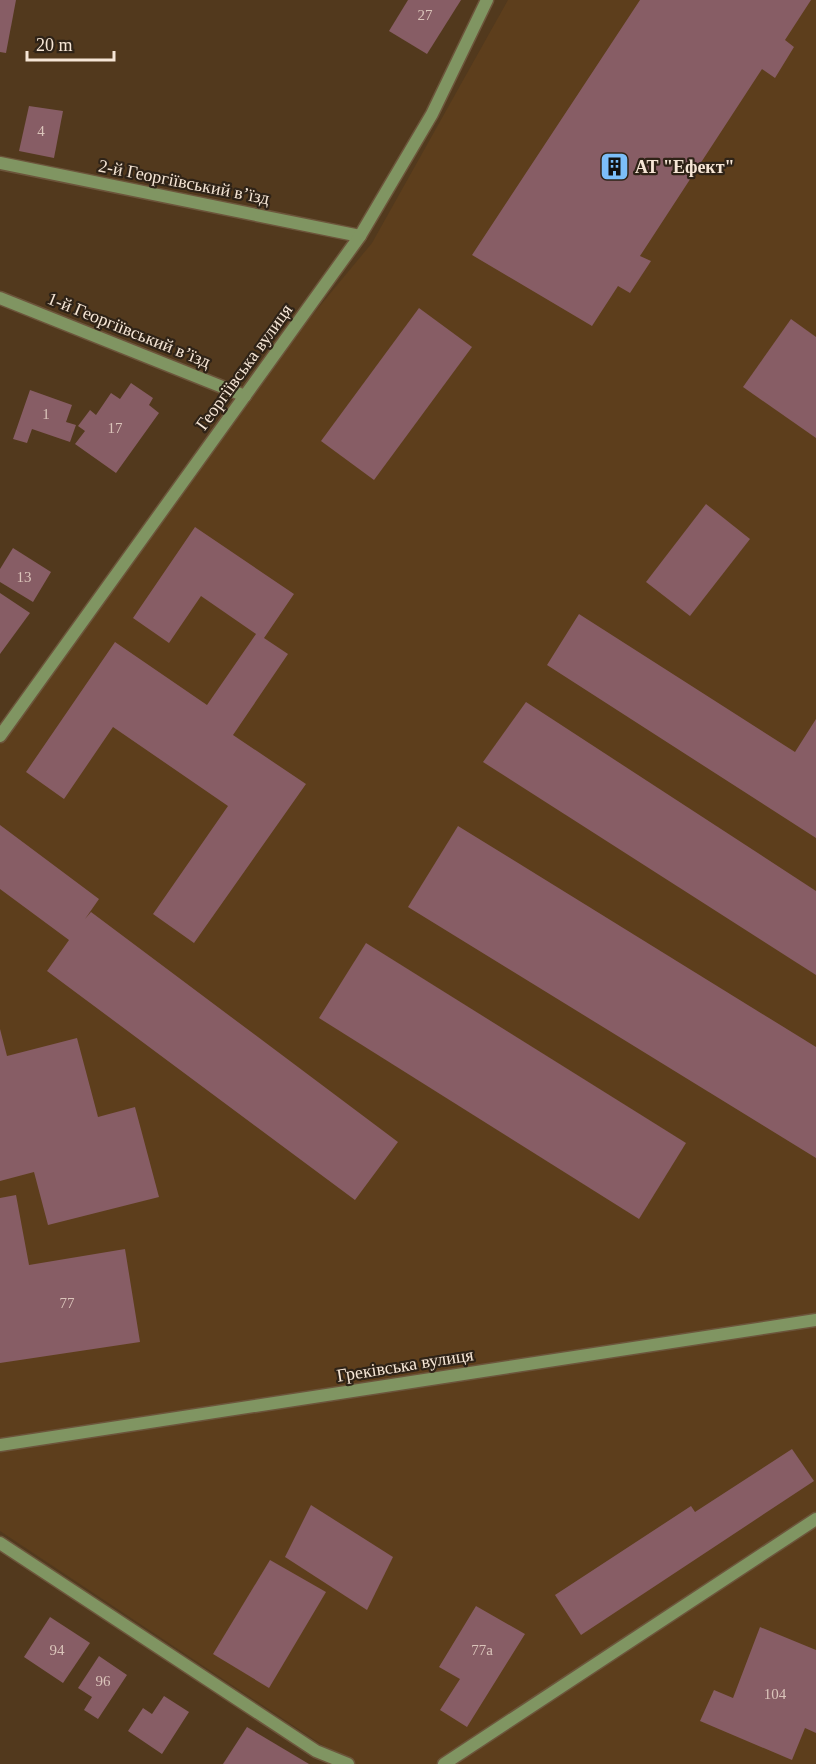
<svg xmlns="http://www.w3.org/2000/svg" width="816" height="1764" viewBox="0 0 816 1764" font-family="'Times New Roman',serif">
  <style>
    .built { fill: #5d3e1c }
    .building { fill: #875d65 }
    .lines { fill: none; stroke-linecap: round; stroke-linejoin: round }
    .service-casing { stroke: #6c553b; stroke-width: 15 }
    .minor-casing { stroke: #6c553b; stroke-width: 15 }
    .service { stroke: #809562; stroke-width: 12 }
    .minor { stroke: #809562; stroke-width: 12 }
    .labels { text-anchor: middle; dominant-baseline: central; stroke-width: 4.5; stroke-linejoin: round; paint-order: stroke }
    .number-label { font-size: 15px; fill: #dac4ba }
    .poi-label { font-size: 18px; font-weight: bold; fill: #f6e6d6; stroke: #2f2317; text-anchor: start }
    .street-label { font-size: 18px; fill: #f6e6d6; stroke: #2f2317 }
  </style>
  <rect width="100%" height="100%" fill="#52391d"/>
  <!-- built -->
  <path class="built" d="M508,0h308v1764h-465l-351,-233v-795l245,-340 127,-153z"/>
  <!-- building -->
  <g class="building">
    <path d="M0,0h16l-10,53 -6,-1z"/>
    <path d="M408,0h53l-34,54 -38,-23z"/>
    <path d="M640,0h171l-26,40 9,7 -19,31 -13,-9 -122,187 11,5 -21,32 -12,-7 -26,40 -120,-71z"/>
    <path d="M29,106l34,5 -9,47 -35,-7z"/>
    <path d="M419,308l53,39 -98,133 -53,-39z"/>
    <path d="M791,319l25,18v101l-73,-51z"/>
    <path d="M131,383l22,15 -4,7 10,8 -43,60 -41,-29 10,-13 -7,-5 12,-16 6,5 15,-22 9,6z"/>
    <path d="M30,390l42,15 -6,17 10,3 -6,17 -38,-13 -5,14 -14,-4z"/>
    <path d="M706,504l44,35 -60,77 -44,-34z"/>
    <path d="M195,527l99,67 -30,44 24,16 -55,81 73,49 -112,159 -41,-29 75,-108 -115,-79 -49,72 -38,-27 89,-130 92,63 49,-71 -55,-38 -32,47 -36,-25z"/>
    <path d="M13,548l38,24 -18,30 -33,-20v-13z"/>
    <path d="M0,593l30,20 -30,41z"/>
    <path d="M579,614l216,138 21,-33v119l-269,-173z"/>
    <path d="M526,702l290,189v84l-333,-213z"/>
    <path d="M0,825l99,74 -14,20 6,-7 307,230 -43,58 -308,-229 22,-31 -69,-51z"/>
    <path d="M458,826l358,221v111l-408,-251z"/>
    <path d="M366,943l320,200 -47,76 -320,-201z"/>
    <path d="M0,1029l7,27 70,-18 21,79 37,-10 24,90 -111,28 -14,-53 -34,9z"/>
    <path d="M16,1195l13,70 96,-16 15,93 -140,21v-165z"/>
    <path d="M792,1449l22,32 -233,154 -26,-40 136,-89 4,6z"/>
    <path d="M311,1505l82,52 -26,53 -82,-53z"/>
    <path d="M270,1560l56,32 -57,96 -56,-34z"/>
    <path d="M476,1606l49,28 -58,93 -27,-17 20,-31 -21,-12z"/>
    <path d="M50,1617l40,26 -27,40 -39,-26z"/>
    <path d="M760,1627l56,23v83l-11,-5 -13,32 -92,-39 14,-31 19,8z"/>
    <path d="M99,1656l28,19 -29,44 -14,-9 8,-13 -14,-9z"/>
    <path d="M164,1696l25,16 -27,42 -34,-23 15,-23 9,6z"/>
    <path d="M247,1727l62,37h-86z"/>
  </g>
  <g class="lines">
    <defs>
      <g id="service">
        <path d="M0,1543l316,208 32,13"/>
        <path d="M444,1764l372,-245"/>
      </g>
      <g id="minor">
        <path d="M0,163l360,73"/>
        <path d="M0,298l245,98"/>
        <path d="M0,736l360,-500 72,-122 55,-114"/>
        <path d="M0,1445l816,-125"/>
      </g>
    </defs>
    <!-- service casing -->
    <use href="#service" class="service-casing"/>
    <!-- minor casing -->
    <use href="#minor" class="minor-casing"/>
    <!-- service -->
    <use href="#service" class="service"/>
    <!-- minor -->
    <use href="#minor" class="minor"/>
  </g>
  <!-- icons -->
  <defs>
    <symbol id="building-square" viewBox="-11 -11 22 22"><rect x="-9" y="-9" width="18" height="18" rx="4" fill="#7cbef9" stroke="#2f2317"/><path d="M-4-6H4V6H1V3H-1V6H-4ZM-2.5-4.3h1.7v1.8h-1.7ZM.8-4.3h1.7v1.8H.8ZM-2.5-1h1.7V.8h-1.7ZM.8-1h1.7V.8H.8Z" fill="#111"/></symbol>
  </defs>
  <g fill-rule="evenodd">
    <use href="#building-square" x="598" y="150" width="33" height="33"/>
  </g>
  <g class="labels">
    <!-- number labels -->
    <g class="number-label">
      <text x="425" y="15">27</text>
      <text x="41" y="131">4</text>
      <text x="46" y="414">1</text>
      <text x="115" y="428">17</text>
      <text x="24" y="577">13</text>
      <text x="67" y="1303">77</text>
      <text x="57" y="1650">94</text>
      <text x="482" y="1650">77а</text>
      <text x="103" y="1681">96</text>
      <text x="775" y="1694">104</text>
    </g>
    <!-- poi labels -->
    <g class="poi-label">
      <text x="635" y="167">АТ "Ефект"</text>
    </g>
    <!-- street labels -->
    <g class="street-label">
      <text transform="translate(184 182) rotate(11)">2-й Георгіївський в’їзд</text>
      <text transform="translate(129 330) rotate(22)">1-й Георгіївський в’їзд</text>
      <text transform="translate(244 367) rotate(-54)">Георгіївська вулиця</text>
      <text transform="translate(405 1365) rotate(-9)">Греківська вулиця</text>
    </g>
  </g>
  <!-- scale -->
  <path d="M27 51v9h87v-9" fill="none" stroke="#f6e6d6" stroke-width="3"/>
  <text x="36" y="51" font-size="18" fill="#f6e6d6" stroke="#2f2317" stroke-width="4.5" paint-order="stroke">20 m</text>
</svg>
